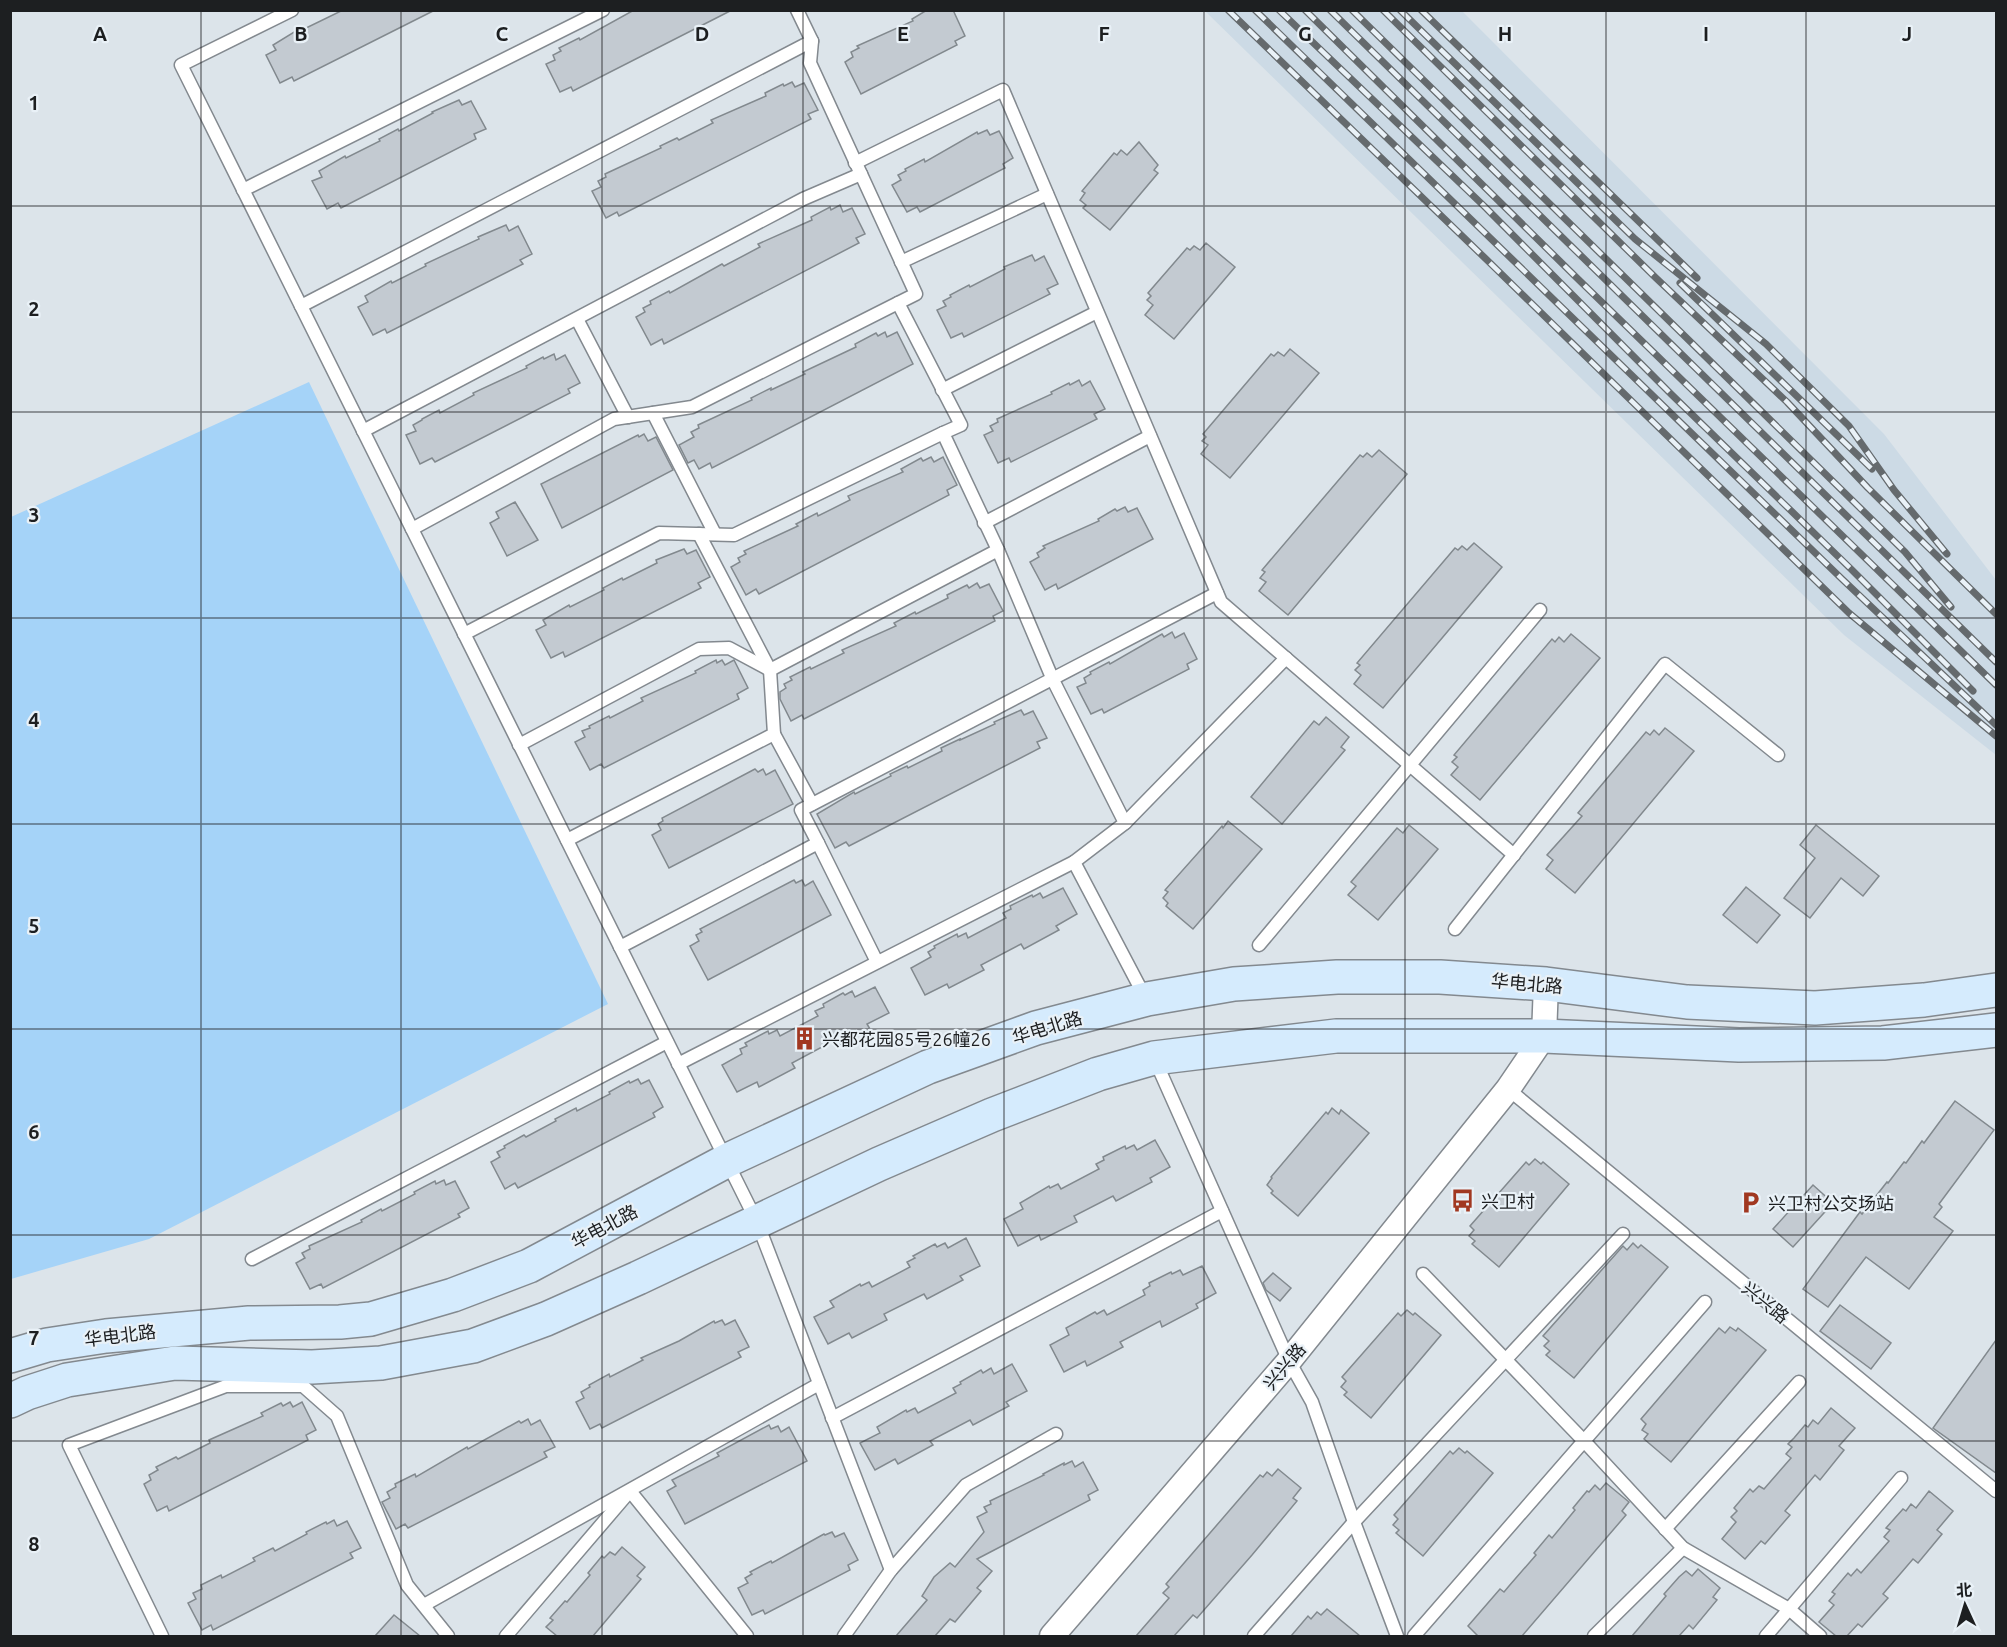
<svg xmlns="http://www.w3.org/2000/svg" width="2007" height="1647" viewBox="0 0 2007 1647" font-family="Ubuntu,'Noto Sans SC',sans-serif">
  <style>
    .built { fill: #ccdae5 }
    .green { fill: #a5d3f8 }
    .building { fill: #c3cad1; stroke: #82898e; stroke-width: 1.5 }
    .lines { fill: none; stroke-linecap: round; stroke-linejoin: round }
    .lane-casing { stroke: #83898f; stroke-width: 15 }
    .street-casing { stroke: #83898f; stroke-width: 27 }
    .secondary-casing { stroke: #83898f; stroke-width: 36 }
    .lane { stroke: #fff; stroke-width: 12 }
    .street { stroke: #fff; stroke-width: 24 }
    .secondary { stroke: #d5ebfd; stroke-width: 33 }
    .rail-casing { stroke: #656a6d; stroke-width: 7 }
    .rail { stroke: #e9f1f7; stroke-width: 4.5; stroke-dasharray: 14; stroke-linecap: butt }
    .grid { fill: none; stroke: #1d1f21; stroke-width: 1.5; stroke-opacity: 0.55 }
    .labels { text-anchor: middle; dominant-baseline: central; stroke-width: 4.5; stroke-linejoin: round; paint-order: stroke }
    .street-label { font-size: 18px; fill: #1d1f21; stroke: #e9f1f7 }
    .poi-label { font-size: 18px; fill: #1d1f21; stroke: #e9f1f7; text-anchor: start }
    .grid-label { font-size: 20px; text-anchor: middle; font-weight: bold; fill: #1d1f21; stroke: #e9f1f7; stroke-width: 4.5; stroke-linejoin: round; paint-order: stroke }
  </style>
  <rect width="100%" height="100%" fill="#dce4ea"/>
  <!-- built -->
  <path class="built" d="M1205,11h257l422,423 112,146v175l-152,-120z"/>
  <!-- green -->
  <path class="green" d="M309,382l299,622 -459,235 -138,40v-762z"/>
  <!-- building -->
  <g class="building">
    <path d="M343,10h92l-141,71 -2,-4 -12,6 -14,-28 10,-5 -3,-5 26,-16 1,2z"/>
    <path d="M634,10h98l-159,81 -2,-4 -11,5 -14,-28 9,-4 -2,-5 8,-4 -2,-3 20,-10 1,2z"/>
    <path d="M927,10h26l12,26 -10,5 2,4 -96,49 -16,-32 8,-5 -2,-5 8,-4 -2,-2 56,-25 -1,-2z"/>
    <path d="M792,82l3,5 9,-4 14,27 -10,4 3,5 -192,97 -2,-4 -11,6 -14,-27 9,-4 -3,-6 8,-4 -1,-3 56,-26 -1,-2 17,-8 2,2 34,-17 -2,-3 55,-24 -1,-3 18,-9 1,2z"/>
    <path d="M459,100l3,5 9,-4 15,28 -12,5 2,5 -135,69 -3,-5 -11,6 -15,-28 10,-4 -3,-6 26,-15 1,2 34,-17 -1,-2 19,-10 1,2 34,-18 -1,-1z"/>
    <path d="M987,130l3,5 9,-4 14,27 -10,6 2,4 -85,44 -3,-5 -10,5 -15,-27 9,-5 -3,-5 8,-4 -1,-2 19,-10 1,3 52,-30 1,2z"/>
    <path d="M1139,142l19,23 -4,5 4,3 -48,57 -27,-22 3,-3 -6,-5 5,-7 -3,-2 32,-38 3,2 4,-5 6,5z"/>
    <path d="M840,205l3,7 9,-4 13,26 -9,4 3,5 -195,101 -2,-5 -11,6 -15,-28 9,-5 -2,-4 8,-4 -1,-3 19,-10 1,2 52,-29 2,2 36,-19 -2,-3 54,-24 -1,-3 19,-10 1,3z"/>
    <path d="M506,225l3,6 9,-5 14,28 -12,6 3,4 -136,69 -2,-4 -12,6 -15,-28 10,-5 -3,-6 26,-15 1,2 34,-17 -1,-2 54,-25 -1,-2z"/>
    <path d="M1206,243l29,24 -61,72 -29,-24 8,-10 -6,-5 4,-4 -3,-3 39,-45 3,2 4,-4 6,4z"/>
    <path d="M1032,255l3,6 9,-5 14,28 -11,5 3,5 -86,43 -2,-4 -11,5 -14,-28 9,-4 -3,-5 8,-4 -1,-2 19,-10 1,2 35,-18 -1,-2z"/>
    <path d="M885,332l2,5 10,-5 16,32 -201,104 -2,-5 -11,6 -5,-9 -6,3 -9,-18 15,-8 -3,-5 8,-4 -1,-3 54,-25 -1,-2 20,-10v2l34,-16 -2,-2 53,-25 -1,-3 21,-11 2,3z"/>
    <path d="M1290,349l29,24 -89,105 -29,-24 7,-9 -6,-4 4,-4 -3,-3 68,-80 3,2 4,-4 6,4z"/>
    <path d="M554,354l2,6 9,-5 15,28 -12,6 2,4 -135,69 -3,-4 -12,6 -14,-29 10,-4 -3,-6 9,-5v-1l17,-9 1,3 34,-18 -1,-2 54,-25 -1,-2 17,-9 1,2z"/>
    <path d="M1079,380l3,6 8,-5 15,28 -11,5 3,5 -86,43 -2,-4 -11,5 -14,-28 9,-4 -3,-5 8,-4 -1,-3 55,-25 -1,-2 18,-9 1,2z"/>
    <path d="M644,434l4,7 8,-4 17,33 -111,58 -21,-44 97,-49 1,2z"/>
    <path d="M1379,450l28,24 -119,141 -29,-24 7,-9 -6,-4 5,-6 -3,-2 98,-115 3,2 4,-4 5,4z"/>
    <path d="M931,457l3,5 9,-5 14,28 -10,5 2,5 -190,99 -3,-5 -10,6 -15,-28 9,-5 -2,-4 8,-4 -2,-3 54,-25 -2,-2 21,-11 1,3 32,-16 -2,-4 55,-24 -2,-3 20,-11 2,3z"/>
    <path d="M515,502l23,38 -31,16 -17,-33 9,-5 -3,-6z"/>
    <path d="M1125,507l3,5 9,-4 16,31 -95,50 -2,-5 -11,6 -15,-28 9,-5 -2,-4 8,-5 -2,-2 56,-25 -1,-2 17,-10 2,2z"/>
    <path d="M1474,543l28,24 -119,141 -29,-24 7,-9 -6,-5 5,-5 -3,-2 98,-115 3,2 4,-4 5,4z"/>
    <path d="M684,549l3,5 9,-4 14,27 -12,6 3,5 -136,69 -2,-5 -12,6 -15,-28 10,-5 -3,-5 26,-15 1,2 34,-17 -1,-2 19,-10 1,2 34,-17 -1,-3z"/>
    <path d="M977,583l3,5 9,-4 14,27 -10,5 2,5 -191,98 -2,-4 -11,6 -11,-22v-7l6,-4 -2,-4 8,-4 -2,-3 20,-10 1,2 33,-16 -2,-3 54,-24 -2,-3 21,-11 1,2 32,-16 -1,-3 20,-10 2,3z"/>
    <path d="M1172,632l3,6 9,-5 13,26 -10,5 2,5 -85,44 -2,-4 -11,5 -14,-27 9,-4 -2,-5 7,-4 -1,-2 19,-10 1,2 52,-30 2,3z"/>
    <path d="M1571,634l29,24 -120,142 -29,-25 7,-8 -6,-5 5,-5 -3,-2 98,-116 3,3 4,-5 5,5z"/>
    <path d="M716,660l1,3 5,-3 3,5 9,-5 14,28 -11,6 2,5 -135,69 -3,-4 -11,6 -15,-28 10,-5 -3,-6 8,-3 -1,-2 20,-10 1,2 33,-17 -2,-3 55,-25 -1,-2z"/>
    <path d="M1021,710l3,5 9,-4 14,27 -10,4 3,6 -191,98 -3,-4 -11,6 -18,-34 37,-22 1,2 36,-18 -1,-2 17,-8 1,2 34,-17 -1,-3 19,-9v1l35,-16 -1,-2z"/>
    <path d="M1326,717l23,20 -8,10 4,3 -63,74 -31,-27 63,-76 5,4z"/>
    <path d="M1665,728l29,23 -119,142 -29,-24 7,-9 -6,-5 35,-39 -4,-3 68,-81 4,3 4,-5 5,5z"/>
    <path d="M755,769l3,3 5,-3 3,6 9,-5 18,34 -124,64 -17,-33 9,-5 -3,-6 5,-3 -1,-3z"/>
    <path d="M1228,821l34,28 -69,80 -27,-23 2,-3 -5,-5 5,-6 -3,-2 57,-64 1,2z"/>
    <path d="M1409,825l29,24 -60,71 -30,-25 8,-9 -5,-4 46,-54 6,5z"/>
    <path d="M1816,825l63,51 -16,20 -22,-18 -31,40 -26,-20 31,-40 -15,-13z"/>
    <path d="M794,880l2,3 6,-3 3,6 8,-5 18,34 -123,65 -18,-34 9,-5 -3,-6 6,-3 -2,-3z"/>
    <path d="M1746,887l34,28 -23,28 -34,-28z"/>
    <path d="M1063,888l14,26 -21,12 3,4 -35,19 -3,-5 -40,21 3,5 -35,18 -2,-4 -22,11 -14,-27 20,-11 -3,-5 7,-4 -1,-2 23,-12 1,3 8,-4 2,5 38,-20 -3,-5 8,-4 -1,-3 22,-11 1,2 7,-4 3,5z"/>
    <path d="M875,987l14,26 -22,11 3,5 -34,18 -3,-6 -41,22 3,5 -36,19 -2,-5 -20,10 -15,-27 20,-11 -2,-5 7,-3 -2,-3 23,-12 1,3 8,-4 3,6 38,-20 -3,-5 9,-4 -1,-3 20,-11 2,2 7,-4 3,6z"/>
    <path d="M638,1079l3,5 8,-4 14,27 -10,6 2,4 -137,71 -3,-5 -10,6 -14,-27 9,-5 -3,-5 8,-4 -1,-2 20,-11 2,2 30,-16 -1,-2 21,-11 1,3 33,-17 -1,-2 20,-11 1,2z"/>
    <path d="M1955,1101l39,29 -55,74 3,3 -8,10 19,14 -44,58 -43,-32 -38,50 -25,-18 57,-77 2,2 25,-32 1,1 16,-21 2,1 16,-22 2,2z"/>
    <path d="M1332,1108l7,6 2,-4 28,23 -71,83 -27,-23 2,-2 -6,-6 5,-7 -1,-1 55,-65 2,2z"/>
    <path d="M1155,1140l15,27 -20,11 2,4 -36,19 -3,-5 -39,20 3,6 -36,18 -2,-5 -21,11 -14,-27 19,-10 -3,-6 29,-17 1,2 8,-4 3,5 38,-20 -3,-5 8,-4 -1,-3 22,-11 1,3 8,-4 3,5z"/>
    <path d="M1535,1159l6,5 2,-2 26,22 -70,83 -27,-23 3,-3 -6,-5 5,-6 -4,-4 56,-64 3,3z"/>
    <path d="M444,1180l2,5 9,-4 14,27 -11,6 2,3 -137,71 -2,-4 -11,5 -14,-26 9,-5 -3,-5 8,-4 -1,-3 53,-24 -1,-2 20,-11 1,2 33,-17 -1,-2 21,-11 1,3z"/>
    <path d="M1813,1185l20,18 -40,44 -20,-18z"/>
    <path d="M966,1238l14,28 -20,10 3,4 -36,19 -3,-5 -40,20 3,6 -35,18 -3,-5 -21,11 -14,-27 20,-10 -4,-6 30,-17 1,2 8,-4 3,5 38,-20 -3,-5 8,-4 -2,-2 22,-12 2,3 8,-4 3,5z"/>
    <path d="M1633,1243l5,5 3,-3 27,22 -94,111 -28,-23 4,-4 -6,-5 5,-5 -6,-5 80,-90 4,4z"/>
    <path d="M1202,1266l14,27 -20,11 2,4 -36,19 -2,-6 -40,21 3,5 -36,19 -2,-5 -21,11 -14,-27 19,-10 -3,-7 29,-16 2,2 7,-4 3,5 38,-20 -2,-5 7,-4 -1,-3 22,-11 1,2 8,-4 3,5z"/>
    <path d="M1273,1273l18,15 -11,13 -14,-11 -3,-7z"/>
    <path d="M1840,1305l51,38 -20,26 -51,-38z"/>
    <path d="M1407,1310l6,5 2,-2 26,22 -70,83 -27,-23 3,-3 -6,-5 5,-6 -4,-4 56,-64 3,3z"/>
    <path d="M722,1320l3,5 10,-5 14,27 -11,5 3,5 -139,71 -2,-4 -10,5 -14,-27 8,-4 -3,-6 9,-5 -1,-2 20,-11 1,3 33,-17 -2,-2 38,-17 35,-20 1,2z"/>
    <path d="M1730,1327l6,4 2,-3 28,22 -95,112 -27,-23 4,-5 -6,-4 4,-6 -5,-5 78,-91 6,5z"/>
    <path d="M1996,1340v133l-63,-45z"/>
    <path d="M1012,1364l15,27 -21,11 3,4 -36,19 -3,-5 -40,21 3,4 -35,19 -3,-5 -20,11 -15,-27 20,-10 -3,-6 29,-17 1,2 8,-4 3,5 38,-20 -3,-5 8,-4 -1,-2 21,-12 2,3 8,-5 3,6z"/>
    <path d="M290,1402l3,5 9,-5 14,28 -10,5 2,5 -139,71 -2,-5 -10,5 -13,-27 7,-4 -2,-5 9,-5 -2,-3 20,-10 2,2 32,-16 -1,-3 54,-24 -2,-3 20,-10 2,3z"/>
    <path d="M1831,1408l24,20 -16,18 5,4 -24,30 -5,-5 -30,36 5,4 -25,29 -4,-3 -16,18 -23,-20 14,-17 -5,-5 6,-6 -3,-3 16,-19 3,3 6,-6 5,3 27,-31 -5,-4 6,-7 -4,-3 6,-6 11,-13 3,2 5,-7 5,4z"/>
    <path d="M528,1419l3,6 9,-5 15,27 -11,5 3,5 -139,71 -3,-4 -9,5 -14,-27 8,-4 -3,-6 9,-5 -1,-3 20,-10 1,3 51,-30 1,2 51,-28 2,2z"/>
    <path d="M769,1425l2,4 7,-3 3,6 8,-5 18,34 -122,63 -18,-33 9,-5 -4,-6 47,-24 -2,-3z"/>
    <path d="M1459,1448l6,5 2,-2 26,22 -70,83 -27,-23 3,-3 -6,-5 5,-6 -4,-4 56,-64 3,3z"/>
    <path d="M1072,1461l3,6 8,-5 15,28 -10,5 2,5 -113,59 15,12 -15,17 4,3 -26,31 -5,-3 -15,17h-39l31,-36 -5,-4 12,-19 16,-14 5,4 29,-35 -7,-15 10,-5 -3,-5 7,-3 -1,-3 54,-26 -1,-1 21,-11v2z"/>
    <path d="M1278,1469l23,19 -8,10 4,3 -45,54 -55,63 -4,-3 -19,21h-38l33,-38 -6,-5 6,-6 -3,-3 94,-109 3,2 4,-5 5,4z"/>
    <path d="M1606,1483l23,19 -7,9 4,4 -104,121h-44l-10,-10 32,-37 4,3 5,-6 27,-31 -2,-2 15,-18 3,3 23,-28 -2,-2 14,-17 2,1 6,-7 5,5z"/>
    <path d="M1929,1491l24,20 -16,19 5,4 -24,29 -5,-4 -30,35 5,4 -26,29 -4,-3 -11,12h-11l-17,-14 15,-17 -5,-4 6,-7 -3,-2 16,-19 3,3 6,-7 4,4 28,-32 -5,-4 6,-7 -4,-2 17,-19 3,2 5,-7 5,4z"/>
    <path d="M334,1520l3,6 10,-5 14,27 -11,5 3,5 -140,72 -2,-5 -9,5 -14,-27 8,-4 -3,-6 9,-4 -1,-4 20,-10 1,3 33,-17 -2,-3 20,-10 2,3 32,-17 -1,-2 20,-10 1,2z"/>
    <path d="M832,1532l3,5 9,-4 14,27 -10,5 2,5 -85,44 -2,-4 -11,5 -14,-27 10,-5 -3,-5 7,-4 -2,-2 21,-11 1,2 52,-29 1,1z"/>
    <path d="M622,1547l23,20 -8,9 4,3 -48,57h-36l-11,-9 7,-7 -3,-2 15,-17 2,1 23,-27 -2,-2 14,-17 2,2 6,-6 5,3z"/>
    <path d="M1698,1569l22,19 -7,9 4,3 -24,29 -4,-4 -10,11h-47l34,-40 -2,-2 15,-17 7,-6 6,5z"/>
    <path d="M1327,1609l33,27h-69l17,-20 3,3 6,-7 4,3z"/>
    <path d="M394,1615l26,21h-45z"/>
  </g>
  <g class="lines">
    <defs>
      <g id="lane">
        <path d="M292,10l-111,55 576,1157 134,348"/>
        <path d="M797,10l15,31 -2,22 106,231 -18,9 63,122 -18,8 55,117 55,130 72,143 -51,39 71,135"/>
        <path d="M855,163l148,-73 218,512 293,253"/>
        <path d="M243,190l360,-180"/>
        <path d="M901,262l146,-68"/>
        <path d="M301,306l511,-265"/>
        <path d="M577,319l51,98"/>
        <path d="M942,390l155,-78"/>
        <path d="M653,413l62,121"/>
        <path d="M363,431l440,-232 58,-25"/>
        <path d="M984,523l166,-87"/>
        <path d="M412,529l202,-110 78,-12 206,-104"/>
        <path d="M464,634l195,-101 75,2 209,-102"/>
        <path d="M774,734l38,70"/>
        <path d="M519,745l180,-96 30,-1 41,22 228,-120"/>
        <path d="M1125,823l161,-165"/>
        <path d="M567,840l207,-106 -4,-64 -71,-136"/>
        <path d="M818,843l59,119"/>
        <path d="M1455,929l210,-265 113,91"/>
        <path d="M1259,945l281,-335"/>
        <path d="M620,947l198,-104 -17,-33 416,-217"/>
        <path d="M1155,1060l134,301 23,41 42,120 43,114"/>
        <path d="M678,1064l396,-202"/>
        <path d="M1508,1089l488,402"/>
        <path d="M252,1259l415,-217"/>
        <path d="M1423,1274l161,167 99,107 106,61 31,27"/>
        <path d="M832,1418l390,-207"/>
        <path d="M1665,1529l134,-147"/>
        <path d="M424,1605l395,-221"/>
        <path d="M162,1636l-93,-191 157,-59h77l34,30 70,169 41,51"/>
        <path d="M506,1636l124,-145 117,145"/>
        <path d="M844,1636l47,-66 75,-85 90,-51"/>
        <path d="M1254,1636l100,-114 269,-288"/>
        <path d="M1414,1636l291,-334"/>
        <path d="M1594,1636l89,-88"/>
        <path d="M1766,1636l135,-158"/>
      </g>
      <path id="street" d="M1052,1636l237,-275 219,-272 36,-53 2,-52"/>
      <g id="secondary">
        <path d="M10,1356l37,-11 59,-9 143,-13 91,-1 31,-3 82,-24 76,-29 199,-106 200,-93 108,-39 111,-29 87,-15 103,-7h103l106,7 141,18 128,6 109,-8 72,-10"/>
        <path d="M10,1401l17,-8 40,-13 108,-17 137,4 69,-4 92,-17 73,-27 92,-41 241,-114 113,-49 106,-41 56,-16 182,-22h208l195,9 144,-2 113,-13"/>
      </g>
    </defs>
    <!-- lane casing -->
    <use href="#lane" class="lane-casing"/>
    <!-- street casing -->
    <use href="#street" class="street-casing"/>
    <!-- secondary casing -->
    <use href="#secondary" class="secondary-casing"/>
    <!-- lane -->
    <use href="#lane" class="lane"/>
    <!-- street -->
    <use href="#street" class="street"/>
    <!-- secondary -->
    <use href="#secondary" class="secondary"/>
    <defs>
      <g id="rail">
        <path d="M1228,10l259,250 362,353 147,123"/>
        <path d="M1255,10l587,569 154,146"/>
        <path d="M1279,10l205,196 187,188 181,176 121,121"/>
        <path d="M1305,10l274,270 417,405"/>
        <path d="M1330,10l666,652"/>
        <path d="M1352,10l553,542 46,55"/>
        <path d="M1383,10l273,268 131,124 81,86 128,126"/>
        <path d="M1400,10l235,229 131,105 83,82 45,64 53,64"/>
        <path d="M1421,10l276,268"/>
        <path d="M1680,283l192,186"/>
      </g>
    </defs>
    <!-- rail casing -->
    <use href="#rail" class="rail-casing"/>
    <!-- rail -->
    <use href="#rail" class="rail"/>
  </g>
  <!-- grid -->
  <path class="grid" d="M201,10v1626M401,10v1626M602,10v1626M803,10v1626M1004,10v1626M1204,10v1626M1405,10v1626M1606,10v1626M1806,10v1626M10,206h1986M10,412h1986M10,618h1986M10,824h1986M10,1029h1986M10,1235h1986M10,1441h1986"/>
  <!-- icons -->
  <defs>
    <symbol id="building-bare" viewBox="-9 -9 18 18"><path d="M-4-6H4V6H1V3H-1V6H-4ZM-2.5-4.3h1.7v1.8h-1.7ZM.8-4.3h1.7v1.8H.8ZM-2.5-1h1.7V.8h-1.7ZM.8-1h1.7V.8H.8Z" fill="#a13821" stroke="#e9f1f7" stroke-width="2.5" paint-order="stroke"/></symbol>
    <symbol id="bus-bare" viewBox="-9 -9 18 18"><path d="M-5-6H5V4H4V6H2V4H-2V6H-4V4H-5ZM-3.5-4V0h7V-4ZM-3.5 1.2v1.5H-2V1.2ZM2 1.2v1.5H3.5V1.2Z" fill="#a13821" stroke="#e9f1f7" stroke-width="2.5" paint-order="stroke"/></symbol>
    <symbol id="parking-bare" viewBox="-9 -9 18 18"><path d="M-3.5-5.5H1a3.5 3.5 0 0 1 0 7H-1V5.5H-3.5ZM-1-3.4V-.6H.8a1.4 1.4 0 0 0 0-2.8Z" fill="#a13821" stroke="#e9f1f7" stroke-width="2.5" paint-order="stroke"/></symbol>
  </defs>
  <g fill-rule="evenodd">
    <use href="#building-bare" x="788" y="1022" width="33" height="33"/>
    <use href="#bus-bare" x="1446" y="1184" width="33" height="33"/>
    <use href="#parking-bare" x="1734" y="1186" width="33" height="33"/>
  </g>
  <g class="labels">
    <!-- street labels -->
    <g class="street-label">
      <text transform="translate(1527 983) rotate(5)">华电北路</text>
      <text transform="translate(1047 1027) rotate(-17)">华电北路</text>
      <text transform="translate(604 1226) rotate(-28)">华电北路</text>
      <text transform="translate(1766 1302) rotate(39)">兴兴路</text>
      <text transform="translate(120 1335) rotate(-7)">华电北路</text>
      <text transform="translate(1284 1366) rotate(-50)">兴兴路</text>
    </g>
    <!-- poi labels -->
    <g class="poi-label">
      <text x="822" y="1039">兴都花园85号26幢26</text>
      <text x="1481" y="1201">兴卫村</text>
      <text x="1768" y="1203">兴卫村公交场站</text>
    </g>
  </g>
  <g class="grid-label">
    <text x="100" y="41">A</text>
    <text x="301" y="41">B</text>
    <text x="502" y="41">C</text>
    <text x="702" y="41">D</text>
    <text x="903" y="41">E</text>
    <text x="1104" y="41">F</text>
    <text x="1305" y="41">G</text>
    <text x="1505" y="41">H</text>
    <text x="1706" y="41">I</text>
    <text x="1907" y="41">J</text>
    <text x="34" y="110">1</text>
    <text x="34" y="316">2</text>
    <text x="34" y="522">3</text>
    <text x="34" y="727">4</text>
    <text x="34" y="933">5</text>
    <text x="34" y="1139">6</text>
    <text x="34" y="1345">7</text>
    <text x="34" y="1551">8</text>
  </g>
  <!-- border -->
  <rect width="2007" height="1647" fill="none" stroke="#1d1f21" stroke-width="24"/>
  <!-- north arrow -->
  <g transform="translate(1965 1605) rotate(356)" stroke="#e9f1f7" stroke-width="4.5" paint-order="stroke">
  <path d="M0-4.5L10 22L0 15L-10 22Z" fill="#1d1f21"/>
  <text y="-9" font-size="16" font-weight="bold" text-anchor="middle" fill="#1d1f21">北</text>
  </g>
</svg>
